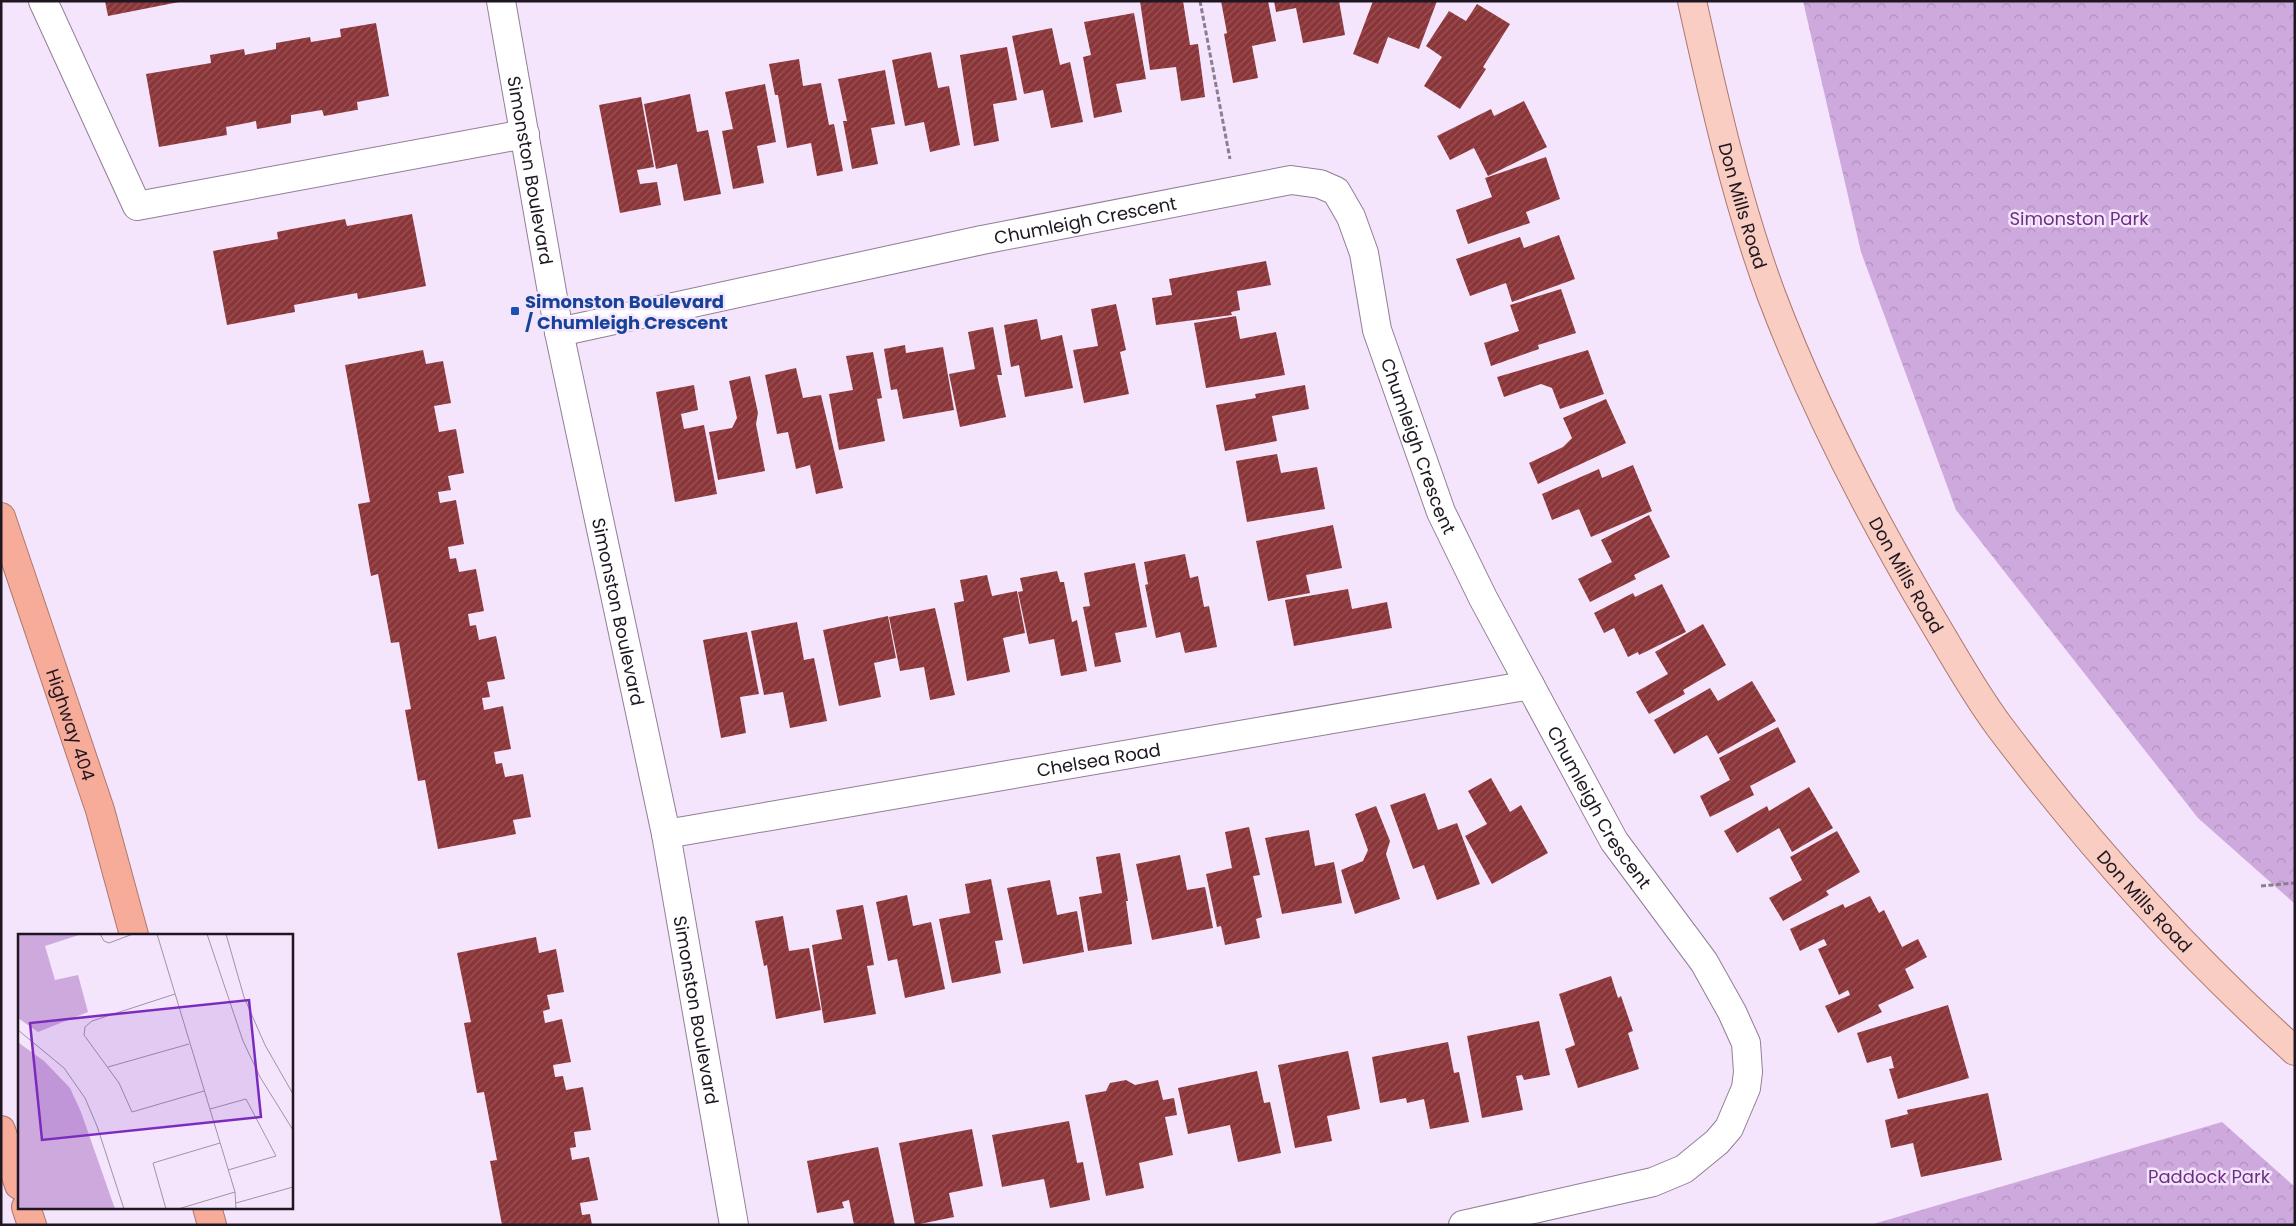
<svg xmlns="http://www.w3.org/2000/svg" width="2296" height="1226" viewBox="0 0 2296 1226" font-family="Poppins,sans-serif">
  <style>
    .park { fill: url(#park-crowns) }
    .building { fill: url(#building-hatch) }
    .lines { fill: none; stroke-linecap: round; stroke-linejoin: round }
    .minor-casing { stroke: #907e97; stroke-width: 30 }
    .major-casing { stroke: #ab786f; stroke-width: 30 }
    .highway-casing { stroke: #ab786f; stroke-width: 30 }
    .path { stroke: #8a7e8f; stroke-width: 3; stroke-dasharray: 5 2.5; stroke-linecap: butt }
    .minor { stroke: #fff; stroke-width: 28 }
    .major { stroke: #facdc2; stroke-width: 28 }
    .highway { stroke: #f7ac99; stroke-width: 28 }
    .transit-dot { fill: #1a4fb4; stroke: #f5e5fc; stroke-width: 2 }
    .labels { text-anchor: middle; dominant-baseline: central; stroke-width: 5; stroke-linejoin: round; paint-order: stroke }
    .street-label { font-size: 18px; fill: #1e1721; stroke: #f5e5fc }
    .park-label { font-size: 18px; fill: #6e2e84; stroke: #f5e5fc }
    .transit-label { font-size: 18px; font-weight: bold; fill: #164399; stroke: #f5e5fc; text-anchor: start }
    .inset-road { fill: none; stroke: #9f93a4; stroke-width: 1 }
    .view { fill: #7b2cbf; fill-opacity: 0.15; stroke: #7b2cbf; stroke-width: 2.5 }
    .inset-edge { fill: none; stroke: #1e1721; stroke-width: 2.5 }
  </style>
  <defs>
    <pattern id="park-crowns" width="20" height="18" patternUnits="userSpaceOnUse" patternTransform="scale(1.25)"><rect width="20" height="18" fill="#cea9dd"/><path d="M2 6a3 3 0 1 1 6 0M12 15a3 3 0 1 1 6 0" fill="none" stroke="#b091bd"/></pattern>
    <pattern id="building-hatch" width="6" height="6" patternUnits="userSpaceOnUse" patternTransform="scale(1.25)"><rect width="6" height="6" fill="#8b3539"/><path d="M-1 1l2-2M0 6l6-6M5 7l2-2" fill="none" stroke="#97565a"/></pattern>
  </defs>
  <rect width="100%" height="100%" fill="#f5e5fc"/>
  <!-- park -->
  <g class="park">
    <path d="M1803,1h492v903l-97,-86 -242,-308 -95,-258z"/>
    <path d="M2222,1122l73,65v38h-425z"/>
  </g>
  <!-- building -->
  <g class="building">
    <path d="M105,1h73l1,1 -71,14z"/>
    <path d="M1140,1h43l7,44 8,-1 7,53 -24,4 -5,-34 -26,3z"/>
    <path d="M1221,1h47l8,40 -24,5 6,32 -25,5 -9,-49 3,-1z"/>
    <path d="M1274,1h65l6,34 -42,8 -7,-35 -20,4z"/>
    <path d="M1373,1h64l-18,48 -31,-12 -10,27 -25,-10z"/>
    <path d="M1477,4l33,20 -27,43 3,2 -26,40 -36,-23 18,-29 -16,-11 23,-35 17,10z"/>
    <path d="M1134,13l12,66 -30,5 6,28 -28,6 -11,-61 8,-2 -7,-33z"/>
    <path d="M376,23l13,73 -32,6 1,8h-2l-32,6 -2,-6 -31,5v8l-34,6 -1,-8 -9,2 -21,4 1,8 -68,12 -13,-73 65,-11 -1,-8 34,-6 1,6 31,-6v-6l34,-6 1,5 30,-5 -1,-8z"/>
    <path d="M1052,28l8,37 10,-3 13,60 -32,6 -8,-38 -19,4 -12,-58z"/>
    <path d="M1007,47l10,53 -24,4 6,37 -25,5 -14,-91z"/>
    <path d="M931,52l7,36 11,-2 11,59 -30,7 -6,-30 -19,4 -13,-66z"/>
    <path d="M799,59l4,27 18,-3 8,42 5,-1 9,47 -26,5 -6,-33 -24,5 -9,-53h-3l-6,-31z"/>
    <path d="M885,70l10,54 -24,4 7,36 -26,5 -9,-48h4l-9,-42z"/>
    <path d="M765,84l11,58 -19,4 7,37 -31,6 -11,-58 11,-2 -8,-37z"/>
    <path d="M690,94l7,38 11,-2 13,64 -37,7 -7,-37 -21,5 -12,-65z"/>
    <path d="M641,97l13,70 -17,3 3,14 17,-2 4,23 -41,8 -21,-108z"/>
    <path d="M1524,101l23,46 -59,29 -14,-28 -24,12 -13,-24 54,-27 3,7z"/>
    <path d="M1546,157l14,42 -34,13 4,11 -62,21 -12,-34 36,-13 -7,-19z"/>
    <path d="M412,214l14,72 -68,13 -1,-6 -63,12 1,7 -68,13 -14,-74 65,-12 -1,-7 15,-3 53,-10 2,7z"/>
    <path d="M1559,235l16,44 -63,23 -6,-19 -36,13 -14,-37 64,-22 4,11z"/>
    <path d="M1266,261l5,24 -34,6 3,19 -9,2 1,3 -76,10 -4,-27 20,-3 -3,-16z"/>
    <path d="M1561,289l15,44 -38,12 1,4 -48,17 -7,-23 35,-12 -9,-26z"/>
    <path d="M1116,304l10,46 -6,2 9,42 -45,9 -11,-53 25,-4 -7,-37z"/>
    <path d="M1236,316l4,23 36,-7 9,43 -79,13 -12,-65z"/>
    <path d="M1037,319l4,21 21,-5 11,53 -48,9 -6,-32 -8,2 -7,-42z"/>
    <path d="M993,327l9,48h-5l9,42 -46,10 -11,-53 26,-5 -7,-37z"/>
    <path d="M905,345l1,8 37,-6 11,63 -51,9 -6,-30 -6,1 -7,-41z"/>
    <path d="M423,350l3,14 17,-3 8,42 -17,3 5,26 17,-3 8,44 -16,3 3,14 -13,2 2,11 16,-3 8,44 -16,3 2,12 6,-1 3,14 17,-3 8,42 -16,3 2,12 6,-1 3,15 17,-4 9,43 -18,3 3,15 -8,1 2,12 19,-4 8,43 -17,3 2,12 6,-1 3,14 18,-3 8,43 -18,3 3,14 -78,15 -13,-69 -7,1 -13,-71 6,-1 -12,-67 -8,1 -13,-69 -7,2 -13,-72 12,-2 -25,-137z"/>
    <path d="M1588,350l16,44 -44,15 -8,-21 -11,-4 -37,13 -7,-20z"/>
    <path d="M873,352l9,46 -5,1 8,42 -46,9 -10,-56 24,-4 -7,-34z"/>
    <path d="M796,368l7,30 18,-3 22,93 -27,6 -6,-29 -14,4 -8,-37 -11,2 -12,-59z"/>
    <path d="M750,376l8,37 -2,11 9,47 -47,9 -9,-48 23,-4 5,-10 -8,-37z"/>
    <path d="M694,385l4,25 -17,4 3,15 20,-4 13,69 -42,8 -19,-110z"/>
    <path d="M1305,385l4,24 -37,7 5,25 -52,10 -9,-46 40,-7 -1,-4z"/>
    <path d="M1606,399l20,44 -88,41 -9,-21 34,-16 9,-9 -9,-20z"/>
    <path d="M1277,454l4,19 36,-6 8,42 -78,13 -11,-61z"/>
    <path d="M1633,465l19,46 -61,26 -12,-28 -27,11 -10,-26 57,-25 3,9z"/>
    <path d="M1649,515l21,42 -36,18 2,4 -46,23 -12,-23 34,-17 -11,-22z"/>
    <path d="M1333,525l9,43 -36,7 4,18 -42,8 -12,-60z"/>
    <path d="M1185,554l5,24 8,-2 6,31 5,-1 8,41 -32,6 -5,-21 -24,6 -11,-53 3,-1 -4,-22z"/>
    <path d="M1135,563l12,64 -32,6 6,29 -26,5 -12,-60 7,-1 -6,-33z"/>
    <path d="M1057,571l3,11h4l8,40 5,-2 10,51 -26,5 -7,-37 -25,5 -11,-52 5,-1 -3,-13z"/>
    <path d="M987,575l5,21 25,-5 8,42 -22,5 7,34 -43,9 -13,-78 10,-2 -4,-21z"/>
    <path d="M1662,584l24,48 -47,23 -1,-3 -10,5 -14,-29 -10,5 -10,-20 39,-20 2,4z"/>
    <path d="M1348,589l4,20 35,-7 5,26 -98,18 -9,-46z"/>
    <path d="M935,608l20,87 -25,5 -6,-33 -24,4 -11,-54z"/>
    <path d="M888,616l8,42 -22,5 7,34 -42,9 -16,-76z"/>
    <path d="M797,622l7,38 10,-2 13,63 -37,7 -7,-36 -19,3 -13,-64z"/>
    <path d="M1703,624l23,41 -43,25 2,4 -36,20 -13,-22 32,-18 -13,-22z"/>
    <path d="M747,632l12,62 -19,3 6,36 -25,5 -18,-98z"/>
    <path d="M1752,681l24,40 -58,33 -11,-19 -33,19 -20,-34 56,-32 8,13z"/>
    <path d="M1778,727l18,35 -46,24 4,9 -44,22 -10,-21 30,-16 -11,-22z"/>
    <path d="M1491,778l19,34 11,-7 27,48 -56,31 -27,-48 22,-12 -19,-33z"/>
    <path d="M1809,787l24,41 -41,24 -13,-24 -42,25 -13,-22 43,-25 2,5z"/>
    <path d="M1425,793l13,37 19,-7 23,61 -43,16 -13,-35 -11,4 -23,-64z"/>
    <path d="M1376,806l14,35 -4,13 14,45 -45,15 -14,-44 22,-9 5,-11 -13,-36z"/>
    <path d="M1249,827l11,48 -7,1 9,41 -6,2 4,19 -35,7 -4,-19 -4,1 -11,-53 26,-6 -7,-36z"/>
    <path d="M1309,830l6,36 19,-4 8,41 -60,11 -17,-76z"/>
    <path d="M1837,831l23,41 -34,19 3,4 -46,26 -14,-23 33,-18 -12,-23z"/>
    <path d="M1120,853l8,48h-2l6,43 -44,7 -9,-54 23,-4 -6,-36z"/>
    <path d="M1180,855l7,35 18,-3 8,41 -61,12 -16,-76z"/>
    <path d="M991,879l12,61 -8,1 6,32 -49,10 -13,-64 31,-6 -5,-29z"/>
    <path d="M1050,880l7,35 20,-4 7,41 -61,12 -16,-76z"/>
    <path d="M907,895l6,31 18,-4 14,67 -40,9 -8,-39 -9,2 -12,-59z"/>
    <path d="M1870,896l9,17 5,-3 18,37 16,-8 9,18 -22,12 9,19 -36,17 4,7 -44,21 -13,-27 25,-11 -2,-5 -9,5 -21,-46 9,-4 -3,-6 -24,12 -10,-22 53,-25 2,4z"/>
    <path d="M863,905l11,60 -7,1 9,48 -52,9 -12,-78 30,-6 -6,-29z"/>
    <path d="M783,916l6,35 20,-3 12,62 -45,9 -9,-54 -3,1 -9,-45z"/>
    <path d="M536,937l3,16 17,-4 8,43 -17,3 3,14 -7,2 2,12 17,-4 9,43 -18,3 2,12 8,-1 3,14 17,-3 8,43 -17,2 2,15 -6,1 2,12 17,-3 9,43 -18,3 2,12 8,-1 2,11h-90l-12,-64 7,-1 -13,-68 -7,1 -13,-70 7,-1 -14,-69z"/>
    <path d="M1611,976l7,22 3,-2 12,35 -5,2 11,36 -61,19 -13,-39 10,-4 -16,-51z"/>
    <path d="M1948,1005l21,73 -71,21 -9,-30 5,-1 -3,-12 -24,7 -10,-30z"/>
    <path d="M1539,1021l11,54 -26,5 -2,-5 -6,1 7,34 -41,8 -15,-82z"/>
    <path d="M1448,1042l6,31 5,-1 10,50 -39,7 -6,-30 -17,4 -1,-5 -26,5 -8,-46z"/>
    <path d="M1348,1051l12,58 -33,7 5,25 -37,7 -17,-83z"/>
    <path d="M1257,1071l7,32 6,-1 11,51 -43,9 -8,-37 -42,9 -10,-46z"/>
    <path d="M1126,1080l9,5 23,-5 5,20 11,-2 3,17 -12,2 8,38 -34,8 5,25 -38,8 -21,-101 21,-4 4,-8z"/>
    <path d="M1988,1093l14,67 -81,17 -8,-34 -22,5 -6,-28 23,-6 -1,-4z"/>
    <path d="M1069,1121l8,42 6,-1 7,38 -40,8 -6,-29 -42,8 -10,-52z"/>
    <path d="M972,1129l11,57 -34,7 5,24 -39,8 -16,-82z"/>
    <path d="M878,1147l17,78h-41l-5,-25 -7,2 2,6 -27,5 -10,-52z"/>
  </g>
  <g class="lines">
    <defs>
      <g id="minor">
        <path d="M43,1l94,205 388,-72"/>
        <path id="s1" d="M501,1l58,331 107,502 68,391"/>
        <path id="s2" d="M559,332l423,-92 309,-60 29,4 16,7 15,26 13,36 13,77 64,182 42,86 131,243 90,121 28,50 14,31 2,29 -2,16 -17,40 -12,14 -33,27 -31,13 -190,43"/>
        <path id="s3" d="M666,834l864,-149"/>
      </g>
      <g id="major">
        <path id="s4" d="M1692,1c22,99 44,198 79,293 43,114 100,223 162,327 21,35 42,73 66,105 88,117 187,227 296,325"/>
      </g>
      <g id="highway">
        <path id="s5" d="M1,517l99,293 34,125"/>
        <path d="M1,1130l18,55"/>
        <path d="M26,1207l6,18"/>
        <path d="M207,1207l5,18"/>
      </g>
    </defs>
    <!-- minor casing -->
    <use href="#minor" class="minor-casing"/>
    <!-- major casing -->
    <use href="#major" class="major-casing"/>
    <!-- highway casing -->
    <use href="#highway" class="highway-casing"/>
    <!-- path -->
    <g class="path">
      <path d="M1200,1l30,158"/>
      <path d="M2261,886l34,-3"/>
    </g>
    <!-- minor -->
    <use href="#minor" class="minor"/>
    <!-- major -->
    <use href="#major" class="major"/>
    <!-- highway -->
    <use href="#highway" class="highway"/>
  </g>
  <!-- markers -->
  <rect class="transit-dot" x="510" y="306" width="10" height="10" rx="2.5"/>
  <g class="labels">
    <!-- street labels -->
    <g class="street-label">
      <text stroke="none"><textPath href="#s1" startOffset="172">Simonston Boulevard</textPath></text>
      <text stroke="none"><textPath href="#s4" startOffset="211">Don Mills Road</textPath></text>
      <text stroke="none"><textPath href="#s2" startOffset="538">Chumleigh Crescent</textPath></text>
      <text stroke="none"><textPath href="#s2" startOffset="1064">Chumleigh Crescent</textPath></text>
      <text stroke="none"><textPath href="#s4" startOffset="616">Don Mills Road</textPath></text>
      <text stroke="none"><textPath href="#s1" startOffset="622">Simonston Boulevard</textPath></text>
      <text stroke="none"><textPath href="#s5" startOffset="219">Highway 404</textPath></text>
      <text stroke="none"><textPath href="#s3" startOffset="439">Chelsea Road</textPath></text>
      <text stroke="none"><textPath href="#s2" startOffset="1469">Chumleigh Crescent</textPath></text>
      <text stroke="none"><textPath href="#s4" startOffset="1021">Don Mills Road</textPath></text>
      <text stroke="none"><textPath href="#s1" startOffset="1028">Simonston Boulevard</textPath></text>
    </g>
    <!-- park labels -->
    <g class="park-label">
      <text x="2079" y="218">Simonston Park</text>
      <text x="2209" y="1176">Paddock Park</text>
    </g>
    <!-- transit labels -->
    <g class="transit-label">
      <text x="525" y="301">Simonston Boulevard<tspan x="525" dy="21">/ Chumleigh Crescent</tspan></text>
    </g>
  </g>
  <!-- overview -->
  <g transform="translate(18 934)">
    <rect width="275" height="275" fill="#f5e5fc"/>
    <path d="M64,0l-37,12 10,34 23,-5 10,37 -50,20 -20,-14v-83zM1,109l25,18 26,27 11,24 34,97h-97z" fill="#cea9dd"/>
    <path class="inset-road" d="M82,0l4,7 5,2 24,-9M139,0l78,258 1,17M189,0l36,107 17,36 33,53M208,0l18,63 21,48 28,49M157,60l-83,27 -7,6 -1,8 35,48 13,29 72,-21M0,96l46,38 21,30 12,28 27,83M90,133l81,-23M192,175l36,-10 30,57 -48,14M218,269l57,-16M148,275l-13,-46 67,-20M160,275l57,-17"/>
    <path class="view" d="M231,66l12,117 -219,23 -12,-117z"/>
    <rect width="275" height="275" class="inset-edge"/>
  </g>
  <!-- border -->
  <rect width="2296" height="1226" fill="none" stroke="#1e1721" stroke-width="5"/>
</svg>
